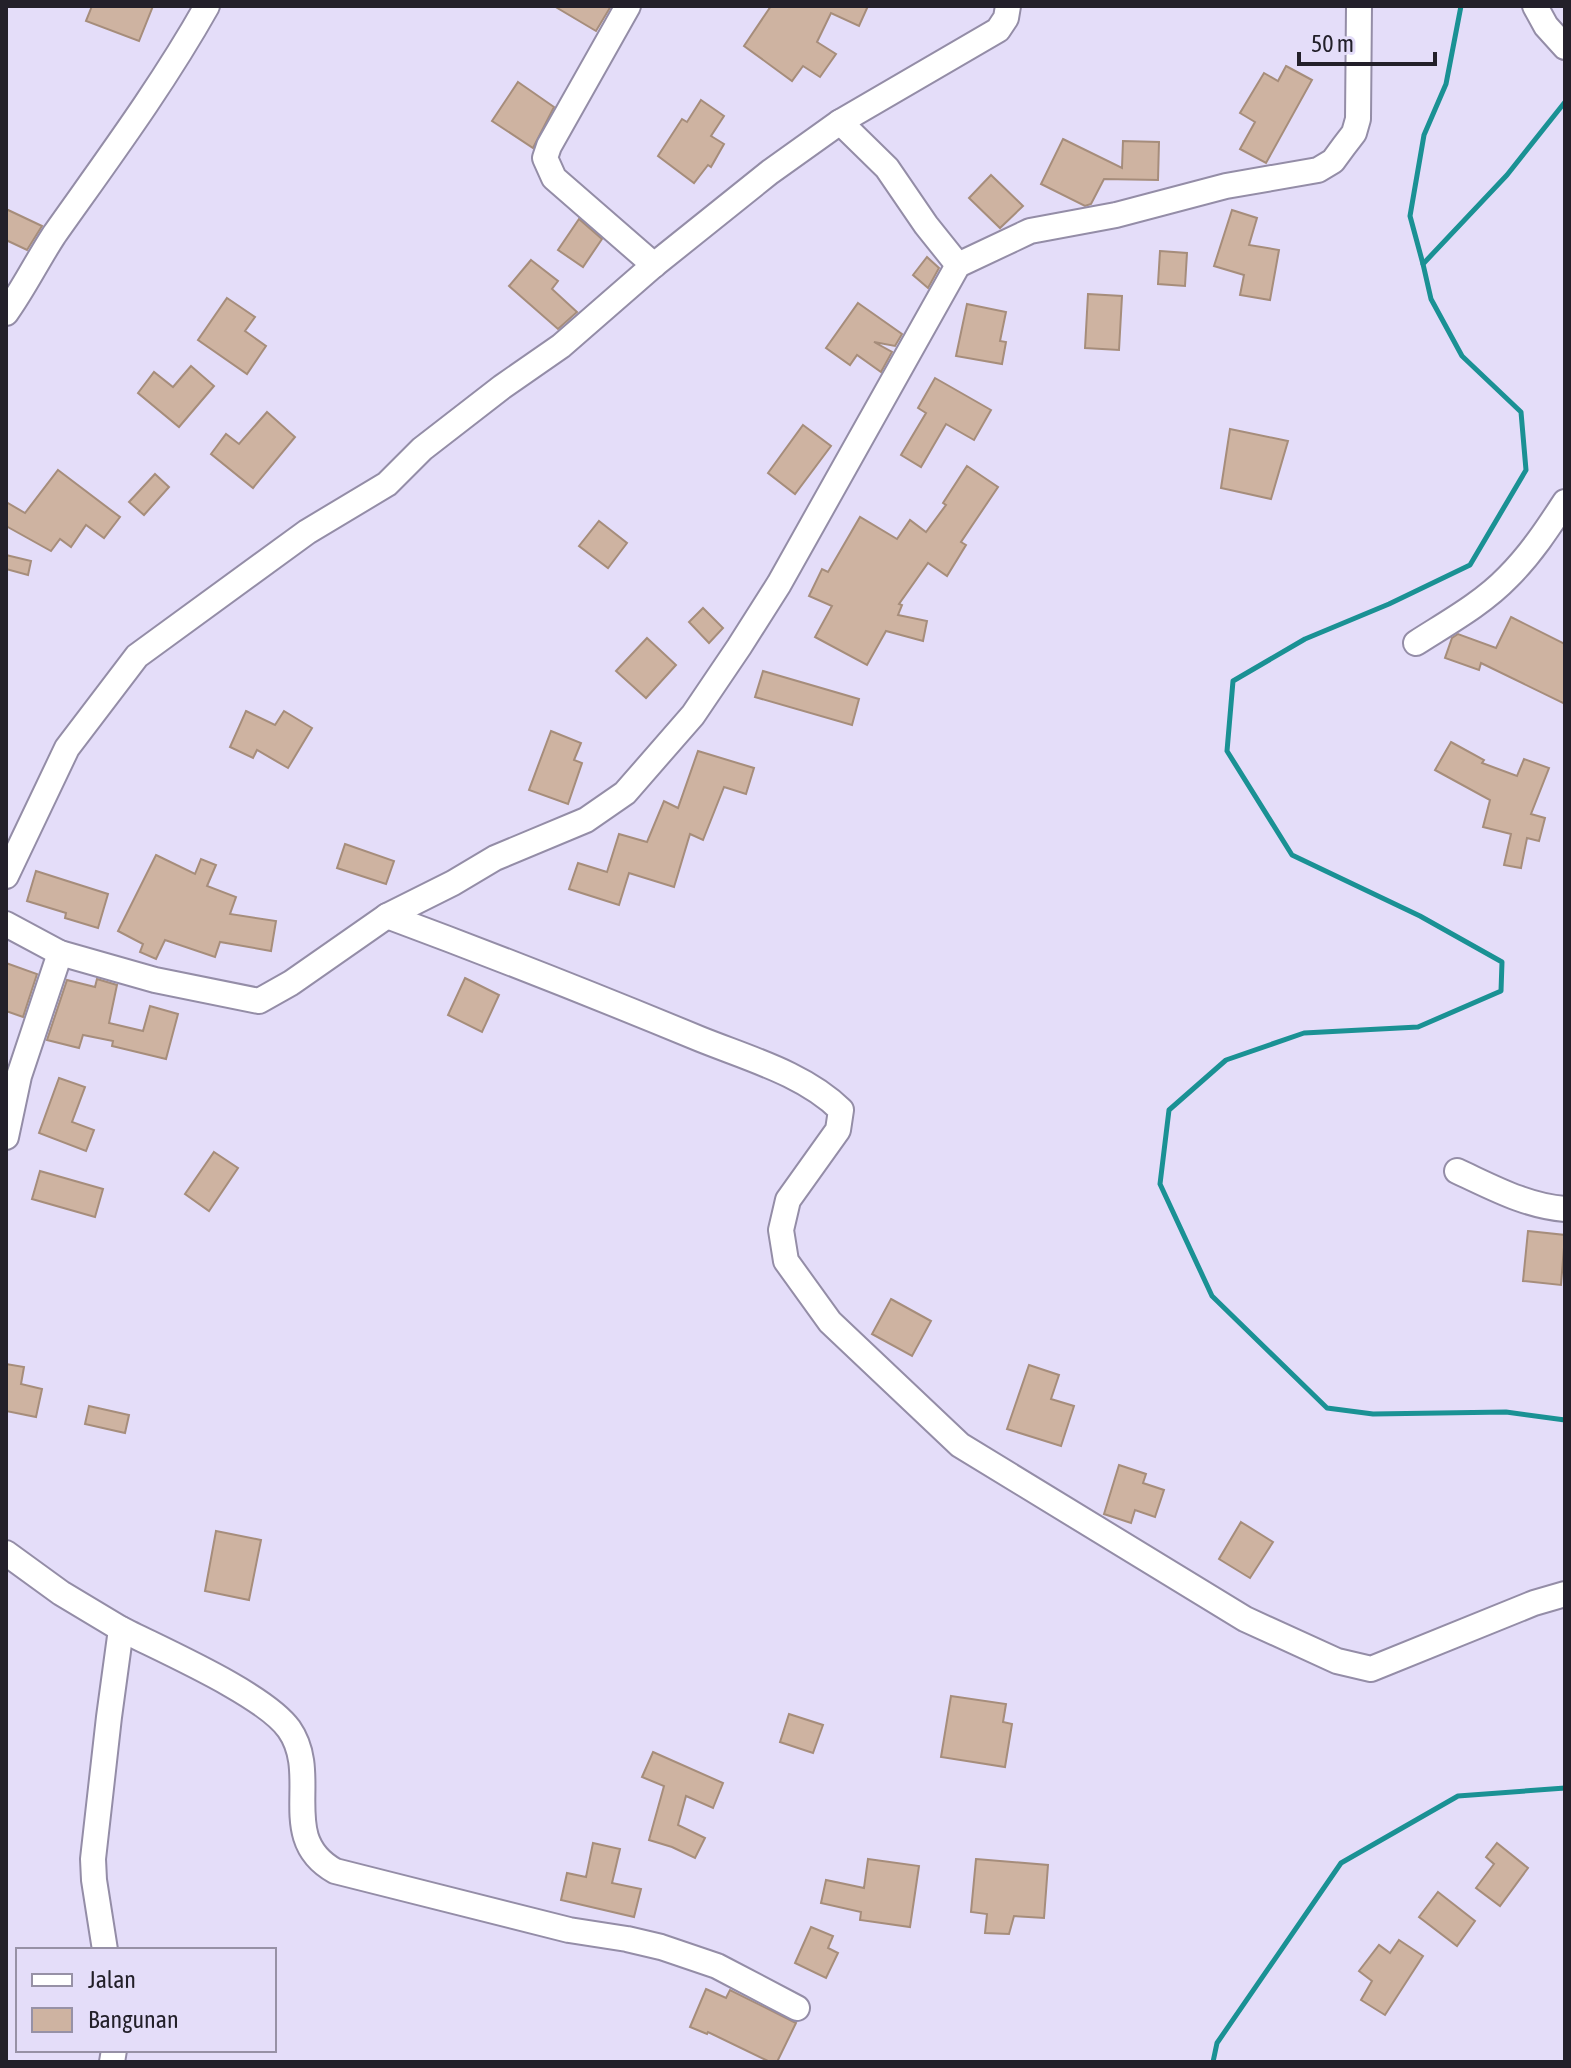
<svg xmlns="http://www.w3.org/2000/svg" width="1571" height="2068" viewBox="0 0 1571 2068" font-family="'Asap Condensed',sans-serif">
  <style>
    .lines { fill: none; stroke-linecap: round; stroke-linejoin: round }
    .stream { stroke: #1a9194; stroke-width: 5 }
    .building { fill: #ceb3a1; stroke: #a68d7b; stroke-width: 2 }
    .minor-casing { stroke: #948da7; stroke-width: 28 }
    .minor { stroke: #fff; stroke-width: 24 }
  </style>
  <rect width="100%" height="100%" fill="#e4ddf9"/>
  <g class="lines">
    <!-- stream -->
    <g class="stream">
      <path d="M1565,102l-58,73 -84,89 8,35 31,57 59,56 5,58 -56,95 -81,39 -84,35 -72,42 -6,70 65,104 128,61 82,46 -1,29 -83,36 -114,6 -78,27 -57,50 -9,74 52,112 115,112 46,6 133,-2 59,8"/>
      <path d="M1423,264l-13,-48 14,-81 22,-51 15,-78"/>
      <path d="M1213,2062l4,-19 124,-180 117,-67 107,-8"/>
    </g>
  </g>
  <!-- building -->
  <g class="building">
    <path d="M92,6h61l-14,35 -53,-20z"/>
    <path d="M554,6h57l-15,25z"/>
    <path d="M771,6h97l-9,20 -28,-13 -14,29 19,12 -16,23 -17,-11 -11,15 -48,-35z"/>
    <path d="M1286,66l26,14 -46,83 -26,-14 15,-27 -15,-9 24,-40 14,8z"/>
    <path d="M518,82l36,25 -21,41 -41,-27z"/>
    <path d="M701,100l23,16 -13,20 13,8 -13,23 -3,-2 -14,18 -36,-27 24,-37 5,3z"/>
    <path d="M1063,139l59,29 1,-27 36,1 -1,38 -54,-1 -13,25 -6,2 -44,-22z"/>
    <path d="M991,175l32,31 -23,22 -31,-30z"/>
    <path d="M6,209l36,17 -15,24 -21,-10z"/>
    <path d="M1232,210l25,8 -8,27 30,5 -9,50 -30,-5 4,-20 -30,-9z"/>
    <path d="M579,219l23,20 -19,28 -25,-17z"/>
    <path d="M1160,251l27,2 -2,33 -27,-2z"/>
    <path d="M927,257l12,11 -11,20 -15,-13z"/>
    <path d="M531,260l27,21 -6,8 25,23 -19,17 -49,-43z"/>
    <path d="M1088,294l34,2 -3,54 -34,-2z"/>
    <path d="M227,298l28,19 -10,14 21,15 -19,28 -49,-34z"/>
    <path d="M858,303l44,31 -7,12 -21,-4 18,10 -11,20 -24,-17 -7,10 -24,-17z"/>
    <path d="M967,304l39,8 -6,29 6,1 -4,22 -46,-8z"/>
    <path d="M191,366l23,20 -35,41 -41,-34 16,-21 19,15z"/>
    <path d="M935,378l56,32 -17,30 -28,-16 -25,43 -20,-12 25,-42 -8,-5z"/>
    <path d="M267,412l28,25 -42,51 -42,-34 15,-20 13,10z"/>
    <path d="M803,425l28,21 -36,48 -27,-21z"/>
    <path d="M1230,429l58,12 -17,58 -50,-11z"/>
    <path d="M967,466l31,21 -37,55 5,3 -19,31 -19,-13 -29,41 3,1 -4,10 29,6 -4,20 -37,-10 -19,34 -52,-28 17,-31 -23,-10 13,-27 6,3 32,-55 37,22 13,-19 16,12 20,-27 -3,-2z"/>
    <path d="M58,470l62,47 -16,21 -18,-13 -15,22 -11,-8 -9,12 -45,-25v-24l19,11z"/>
    <path d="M155,474l14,13 -25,28 -15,-13z"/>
    <path d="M599,521l28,22 -19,25 -29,-22z"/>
    <path d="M6,555l25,6 -3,14 -22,-6z"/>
    <path d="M703,608l20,20 -14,15 -20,-21z"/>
    <path d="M1511,617l54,27v60l-84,-41 -2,7 -34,-12 7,-20 6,-4 38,14z"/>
    <path d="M647,638l29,27 -30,33 -30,-27z"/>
    <path d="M763,671l96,28 -7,26 -97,-28z"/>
    <path d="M246,711l29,14 9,-14 28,17 -24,40 -31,-18 -4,8 -23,-11z"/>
    <path d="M551,731l30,12 -7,17 8,3 -14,41 -39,-14z"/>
    <path d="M1451,742l33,18 -2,3 35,13 7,-17 25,9 -18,46 14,4 -6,23 -12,-3 -6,30 -17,-3 7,-31 -28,-7 7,-27 -55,-30z"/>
    <path d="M698,751l56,17 -8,26 -22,-7 -21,53 -13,-6 -16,53 -45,-14 -10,32 -50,-16 9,-26 29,9 12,-38 28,8 17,-41 14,7z"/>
    <path d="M345,844l49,17 -8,23 -49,-16z"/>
    <path d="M156,855l39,19 6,-15 15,6 -9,21 29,11 -6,17 46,7 -5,30 -51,-9 -5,15 -50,-17 -9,19 -16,-7 3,-8 -25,-13z"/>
    <path d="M36,871l72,23 -10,34 -33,-10 1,-5 -39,-12z"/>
    <path d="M6,963l31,11 -14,43 -17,-6z"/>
    <path d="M465,978l34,17 -17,37 -34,-17z"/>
    <path d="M97,979l20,6 -8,38 34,8 7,-25 28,8 -12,45 -54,-13 1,-5 -30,-6 -4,13 -32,-8 20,-60 28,7z"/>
    <path d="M59,1078l26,9 -13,35 22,8 -8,21 -47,-18z"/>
    <path d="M214,1152l24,16 -29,43 -24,-17z"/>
    <path d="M40,1171l63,18 -8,28 -63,-18z"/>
    <path d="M1528,1231l37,4 -4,50 -38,-4z"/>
    <path d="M891,1299l40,22 -19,35 -40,-22z"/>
    <path d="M6,1364l18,3 -3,17 21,5 -6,28 -30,-6z"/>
    <path d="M1029,1365l30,10 -8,24 23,7 -13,40 -54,-17z"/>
    <path d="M89,1406l40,9 -4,18 -40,-9z"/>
    <path d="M1119,1465l27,9 -3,9 21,7 -9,27 -20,-7 -4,13 -27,-9z"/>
    <path d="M1241,1522l32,20 -23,36 -31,-19z"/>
    <path d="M216,1531l45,9 -12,60 -44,-9z"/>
    <path d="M951,1696l55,8 -3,18 9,2 -7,43 -64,-10z"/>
    <path d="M789,1714l34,11 -10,28 -33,-11z"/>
    <path d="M653,1752l70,31 -10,25 -27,-12 -8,29 27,13 -10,20 -23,-11 -23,-7 15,-54 -22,-9z"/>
    <path d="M593,1843l27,6 -8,34 29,6 -7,28 -73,-17 6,-27 19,4z"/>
    <path d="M1497,1843l31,25 -28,38 -24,-18 18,-24 -8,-7z"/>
    <path d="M868,1859l51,7 -9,61 -50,-7 1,-8 -40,-9 5,-23 38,8z"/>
    <path d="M976,1859l72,6 -4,53 -30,-2 -5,18 -24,-1 2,-19 -16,-2z"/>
    <path d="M1438,1892l37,29 -18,25 -38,-29z"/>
    <path d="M811,1927l22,9 -5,12 10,5 -12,25 -31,-15z"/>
    <path d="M1399,1940l24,16 -38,59 -24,-15 11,-19 -13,-10 20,-26 11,8z"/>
    <path d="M706,1989l20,9 4,-8 66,33 -19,39h-7l-62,-30 -1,2 -17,-7z"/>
  </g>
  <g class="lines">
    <defs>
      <g id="minor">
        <path d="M628,6l-79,140 -4,12 9,20 100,87"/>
        <path d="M1535,6l11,20 19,21"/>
        <path d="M958,265l-32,-40 -39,-57 -47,-46 158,-92 8,-12 2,-12"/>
        <path d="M6,313c18,-25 31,-52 48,-78 53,-75 108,-149 153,-229"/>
        <path d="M1416,643c31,-20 66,-39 92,-66 23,-23 40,-49 57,-75"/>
        <path d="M6,876l61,-128 70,-92 170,-124 80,-48 35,-35 80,-62 59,-41 93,-81 116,-93 70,-50"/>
        <path d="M387,916c105,39 209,80 313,123 47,19 105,35 141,71l-3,20 -50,70 -7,30 5,31 44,61 130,123 285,174 92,42 34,8 163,-66 31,-9"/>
        <path d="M6,924l54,29 95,27 104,21 32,-18 96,-67 66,-33 42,-25 91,-38 39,-27 68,-78 46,-68 40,-63 179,-319 72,-34 86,-16 110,-29 92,-16 15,-9 11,-15 10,-13 4,-14 1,-113"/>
        <path d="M6,1137l13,-61 41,-123"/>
        <path d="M1457,1171c35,16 69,35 108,38"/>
        <path d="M6,1553l55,40 60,36 -12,88 -16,142 1,21 11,70"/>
        <path d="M121,1629c41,21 143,65 168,100 33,47 -13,109 46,142l234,59 58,9 34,8 56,19 80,42"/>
        <path d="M112,2062l2,-12"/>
      </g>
    </defs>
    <!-- minor casing -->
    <use href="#minor" class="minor-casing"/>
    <!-- minor -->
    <use href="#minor" class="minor"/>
  </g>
  <!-- border -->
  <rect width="1571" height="2068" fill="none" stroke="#23202a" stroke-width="16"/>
  <!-- legend -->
  <rect x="16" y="1948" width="260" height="104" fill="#e4ddf9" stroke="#9791a6" stroke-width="2"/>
  <rect x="32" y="1974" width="40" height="12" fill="#ffffff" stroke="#9791a6" stroke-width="2"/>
  <text x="88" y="1988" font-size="24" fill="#23202a">Jalan</text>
  <rect x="32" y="2008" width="40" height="24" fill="#ceb3a1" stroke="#9791a6" stroke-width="2"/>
  <text x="88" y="2028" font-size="24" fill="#23202a">Bangunan</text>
  <!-- scale -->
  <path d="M1299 52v12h136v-12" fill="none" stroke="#23202a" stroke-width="4"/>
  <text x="1311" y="52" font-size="24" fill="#23202a" stroke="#e4ddf9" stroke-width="6" paint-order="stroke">50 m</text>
</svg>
